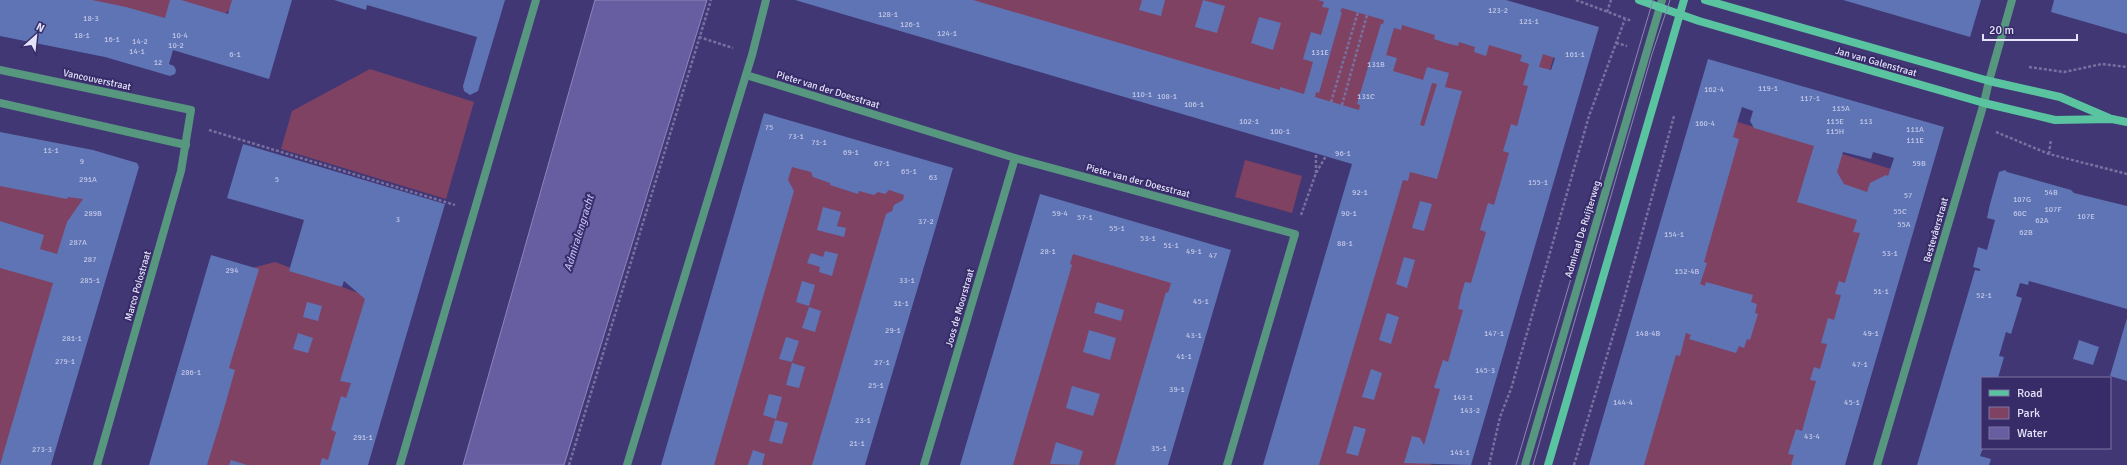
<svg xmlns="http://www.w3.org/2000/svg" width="2127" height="465" viewBox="0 0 2127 465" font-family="Signika,sans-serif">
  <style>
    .green { fill: #804263 }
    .water { fill: #675ea2; stroke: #8c86bc }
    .building { fill: #5e74b4; fill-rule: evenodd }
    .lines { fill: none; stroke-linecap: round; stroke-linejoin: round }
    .path { stroke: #7770a0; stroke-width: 2.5; stroke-dasharray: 3 2; stroke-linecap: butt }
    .lane { stroke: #57967f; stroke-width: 8 }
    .street { stroke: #57967f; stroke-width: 8 }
    .secondary { stroke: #5ac4a0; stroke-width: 8 }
    .tram { stroke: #8c86b1; stroke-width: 1 }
    .labels { text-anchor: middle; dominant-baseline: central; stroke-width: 4; stroke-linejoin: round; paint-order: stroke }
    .number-label { font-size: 8px; fill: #c2c6e8 }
    .street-label { font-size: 10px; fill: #e3e2f9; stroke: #372c68 }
    .water-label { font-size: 11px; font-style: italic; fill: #bdb9f2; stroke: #372c68 }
  </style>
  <rect width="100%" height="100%" fill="#413774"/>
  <!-- green -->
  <g class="green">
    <path d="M0,0h241l-39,33z"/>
    <path d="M904,0h493l160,46 -126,419h-123l94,-323z"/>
    <path d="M370,69l104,33 -28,97 -165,-50 11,-38z"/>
    <path d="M1725,118l166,51 -86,296h-176z"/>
    <path d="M790,155l122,34 -87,276h-127z"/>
    <path d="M1245,160l57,16 -10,37 -57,-16z"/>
    <path d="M0,175l91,21 -91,269z"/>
    <path d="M1072,246l103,29 -56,190h-111z"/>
    <path d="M275,262l105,39 -50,164h-144l55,-194z"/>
  </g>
  <!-- water -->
  <path class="water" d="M595,0h112l-143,465h-101z"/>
  <!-- building -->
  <g class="building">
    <path d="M0,0h92l34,7 39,11 5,-18h11l47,14 4,-14h60l-23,79 -96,-29 -4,14 5,2 2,4 -1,4 -5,2 -65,-19 -105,-21z"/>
    <path d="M334,0h171l-27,91 -8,4 -6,-4 -1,-5 14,-49 -110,-32 -1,5z"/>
    <path d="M795,0h178l307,90v-3l24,7 9,-32 -10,-3 4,-14 4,-13 10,3 8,-27 -7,-1 2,-5 -6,-2h188l93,27 -128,438 -67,-2 8,-27 8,2 4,7 16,-56 -6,-1 9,-28 5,2 15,-52 -5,-1 3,-14 4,-13 6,1 15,-51 -6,-2 8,-27 6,2 15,-52 -6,-2 4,-13 4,-14 6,2 11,-40 -5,-1 6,-21 -9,-3 2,-6 -33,-10 -3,11 -12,-4 1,-5 -16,-5 -1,4 -12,-3 -12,-4 1,-4 -33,-10 -1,5 -7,-2 -8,27 11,3 -4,13 30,9 4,-13 22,6 -4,14 17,4 -25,88 -27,-7 -2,9 -5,-1 -84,285h-56l89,-301zM1342,8l42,12 -1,4h-2l-24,80 3,1 -1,5 -44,-13 1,-5 3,1 23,-81h-2zM1543,54l12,4 -4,12 -12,-3zM1432,83l5,1 -13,42 -4,-1z"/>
    <path d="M1142,0h23l-4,16 -22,-6z"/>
    <path d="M1203,0l22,6 -8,27 -22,-6z"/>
    <path d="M1843,0h138l-11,37z"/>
    <path d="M2054,0h73v34l-76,-22z"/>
    <path d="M1259,17l22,6 -8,27 -22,-7z"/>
    <path d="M1708,59l236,68 -99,338h-54l3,-10 -6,-1 8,-25 6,2 14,-50 -6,-1 4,-13 6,2 7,-25 -6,-1 7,-25 6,2 7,-25 -6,-1 4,-13 6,2 7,-25 8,-25 -7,-1 4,-12 -60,-18 17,-56 -60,-18 -4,-7 3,-10 -11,-4 -9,30 6,2 -35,123 3,1 -7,21 5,2 1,-4 47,13 -2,7 6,2 -2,9 3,1 -8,26 -3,-1 -3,9 -5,-2 -3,7 -47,-14 2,-4 -5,-2 -6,23 -4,-1 -32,110h-55zM1843,152l28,7 2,-7 21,6 -6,18 -2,-1 -16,8 -3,9 -23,-8 -7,-12z"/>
    <path d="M764,113l189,55 -19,65 -69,232h-53l74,-251 6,-3 2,-6 9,-5 1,-5 -15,-5 -4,4 -7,-2 -4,3 -15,-4 -1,3 -28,-9v-2l-17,-6 -2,-5 -19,-5 -4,13 6,11 -80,274h-53z"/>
    <path d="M0,132l93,18 44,13 2,4 -88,298h-51l53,-182 -53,-15v-47l44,14 -4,14 17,5 10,-32 16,-23 -15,-2 -1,2 -67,-13z"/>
    <path d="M243,144l202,60 -77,261h-48l2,-7 6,2 8,-28 -5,-2 10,-34 5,2 5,-15 -11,-2 25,-82 -21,-18 -2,6 -53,-16 15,-51 -77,-22z"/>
    <path d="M2005,170l2,2 64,18 3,3 53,13v103l-98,-28 -1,4 -8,-2 -4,13 6,2 -11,36 -5,-2 -7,24 5,1 -6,21h-16l1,70 -3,8 11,3 -2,6h-72l58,-195 5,1v-2l-7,-2 5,-20 9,3 8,-30 -8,-2 3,-14 9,-32z"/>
    <path d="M1040,194l191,56 -63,215h-53l51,-173 2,1 3,-10 -98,-29 -3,10 2,1 -59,200h-53z"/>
    <path d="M1420,201l12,3 -8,27 -12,-3z"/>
    <path d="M823,207l18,5 -4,14 9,2 -2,9 -27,-7z"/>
    <path d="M825,251l13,3 -6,22 -13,-4 1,-5 -13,-4 4,-10 12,4z"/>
    <path d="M211,255l48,14 -30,99 6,2 -16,56 -12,39h-58z"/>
    <path d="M1404,257l11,3 -8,28 -11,-4z"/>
    <path d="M802,281l13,4 -6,21 -13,-4z"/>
    <path d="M307,302l15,4 -4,15 -15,-4z"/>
    <path d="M1097,302l27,8 -3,11 -27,-8z"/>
    <path d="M809,307l12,4 -6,21 -13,-4z"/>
    <path d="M1387,313l12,4 -8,27 -12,-4z"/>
    <path d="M2127,318v63l-17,-5z"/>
    <path d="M1089,330l27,8 -6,22 -27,-8z"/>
    <path d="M298,333l15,5 -5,15 -15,-4z"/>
    <path d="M786,337l13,4 -7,21 -13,-3z"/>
    <path d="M2079,340l20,7 -6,18 -20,-6z"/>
    <path d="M792,363l13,4 -6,21 -13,-3z"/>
    <path d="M1371,369l11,4 -8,27 -12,-3z"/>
    <path d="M1072,386l28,8 -7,22 -27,-8z"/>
    <path d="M769,394l13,3 -6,22 -13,-4z"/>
    <path d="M775,420l13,3 -6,21 -13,-3z"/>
    <path d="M1354,426l12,3 -8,27 -12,-3z"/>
    <path d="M1056,442l27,9 -4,14 -29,-1z"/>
    <path d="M753,450l12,4 -3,11h-14z"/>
    <path d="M231,460l16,5h-18z"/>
  </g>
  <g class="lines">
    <!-- path -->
    <g class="path">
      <path d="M1576,0l56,21"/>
      <path d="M1607,12l4,-12"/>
      <path d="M699,37l34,11"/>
      <path d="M1616,43l11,3"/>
      <path d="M2029,67l35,5 38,-8 25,3"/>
      <path d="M1331,102l27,-90"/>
      <path d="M1342,105l25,-90"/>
      <path d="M209,130l246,75"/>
      <path d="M1996,132l53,22 78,20"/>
      <path d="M2049,154l2,-15"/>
      <path d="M1316,173v-19"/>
      <path d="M1301,215l15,-42 10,-17"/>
      <path d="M569,465l142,-465"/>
      <path d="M1489,465l11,-48 11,-28 78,-273 36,-97"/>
      <path d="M1574,465l50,-166 50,-183"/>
    </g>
    <!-- lane -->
    <path class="lane" d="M1525,465l137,-465"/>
    <!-- street -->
    <g class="street">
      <path d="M0,70l191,40 -10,61 -84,294"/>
      <path d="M746,75l269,83 280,76 -68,231"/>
      <path d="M0,103l186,42"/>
      <path d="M400,465l136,-465"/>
      <path d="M627,465l125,-410 14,-55"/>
      <path d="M924,465l91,-307"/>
      <path d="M1877,465l107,-362 5,-22 23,-81"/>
    </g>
    <!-- secondary -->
    <g class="secondary">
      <path d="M1639,0l60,21 285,82 71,17 57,-1 15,3"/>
      <path d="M1705,0l284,81 71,16 49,21"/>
      <path d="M1548,465l136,-465"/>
    </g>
    <!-- tram -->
    <g class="tram">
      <path d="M1516,465l137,-465"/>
      <path d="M1533,465l119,-411 18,-54"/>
    </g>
  </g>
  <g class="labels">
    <!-- number labels -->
    <g class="number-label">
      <text x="1498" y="10">123-2</text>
      <text x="888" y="14">128-1</text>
      <text x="91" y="18">18-3</text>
      <text x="1529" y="21">121-1</text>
      <text x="910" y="24">126-1</text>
      <text x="947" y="33">124-1</text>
      <text x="82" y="35">18-1</text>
      <text x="180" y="35">10-4</text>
      <text x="112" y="39">16-1</text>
      <text x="140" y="41">14-2</text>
      <text x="176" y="45">10-2</text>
      <text x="137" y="51">14-1</text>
      <text x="1320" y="52">131E</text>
      <text x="235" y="54">6-1</text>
      <text x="1575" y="54">161-1</text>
      <text x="158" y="62">12</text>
      <text x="1376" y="64">131B</text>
      <text x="1768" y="88">119-1</text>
      <text x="1714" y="89">162-4</text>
      <text x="1142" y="94">110-1</text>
      <text x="1167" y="96">108-1</text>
      <text x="1366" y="96">131C</text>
      <text x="1810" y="98">117-1</text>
      <text x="1194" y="104">106-1</text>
      <text x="1841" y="108">115A</text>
      <text x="1249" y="121">102-1</text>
      <text x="1835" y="121">115E</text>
      <text x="1866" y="121">113</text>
      <text x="1705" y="123">160-4</text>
      <text x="769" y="127">75</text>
      <text x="1915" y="129">111A</text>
      <text x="1280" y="131">100-1</text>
      <text x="1835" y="131">115H</text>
      <text x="796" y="136">73-1</text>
      <text x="1915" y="140">111E</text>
      <text x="819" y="142">71-1</text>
      <text x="51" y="150">11-1</text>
      <text x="851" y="152">69-1</text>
      <text x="1343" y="153">96-1</text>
      <text x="82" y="161">9</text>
      <text x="882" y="163">67-1</text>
      <text x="1919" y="163">59B</text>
      <text x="909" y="171">65-1</text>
      <text x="933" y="177">63</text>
      <text x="88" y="179">291A</text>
      <text x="277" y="179">5</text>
      <text x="1538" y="182">155-1</text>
      <text x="1360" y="192">92-1</text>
      <text x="2051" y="192">54B</text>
      <text x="1908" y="195">57</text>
      <text x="2022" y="199">107G</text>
      <text x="2053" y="209">107F</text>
      <text x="1900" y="211">55C</text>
      <text x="93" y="213">289B</text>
      <text x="1060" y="213">59-4</text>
      <text x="1349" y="213">90-1</text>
      <text x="2020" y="213">60C</text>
      <text x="2086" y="216">107E</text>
      <text x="1085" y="217">57-1</text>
      <text x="398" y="219">3</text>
      <text x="2042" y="220">62A</text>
      <text x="926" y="221">37-2</text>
      <text x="1904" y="224">55A</text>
      <text x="1117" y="228">55-1</text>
      <text x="2026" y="232">62B</text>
      <text x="1674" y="234">154-1</text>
      <text x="1148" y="238">53-1</text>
      <text x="78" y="242">287A</text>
      <text x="1345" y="243">88-1</text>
      <text x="1171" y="245">51-1</text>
      <text x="1048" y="251">28-1</text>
      <text x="1194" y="251">49-1</text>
      <text x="1890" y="253">53-1</text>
      <text x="1213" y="255">47</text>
      <text x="90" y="259">287</text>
      <text x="232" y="270">294</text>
      <text x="1687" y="271">152-4B</text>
      <text x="90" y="280">285-1</text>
      <text x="907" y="280">33-1</text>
      <text x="1881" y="291">51-1</text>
      <text x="1984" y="295">52-1</text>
      <text x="1201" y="301">45-1</text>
      <text x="901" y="303">31-1</text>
      <text x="893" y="330">29-1</text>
      <text x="1494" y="333">147-1</text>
      <text x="1648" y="333">148-4B</text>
      <text x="1871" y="333">49-1</text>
      <text x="1194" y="335">43-1</text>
      <text x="72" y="338">281-1</text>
      <text x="1184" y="356">41-1</text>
      <text x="65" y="361">279-1</text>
      <text x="882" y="362">27-1</text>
      <text x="1860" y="364">47-1</text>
      <text x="1485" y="370">145-3</text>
      <text x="191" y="372">286-1</text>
      <text x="876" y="385">25-1</text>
      <text x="1177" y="389">39-1</text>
      <text x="1463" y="397">143-1</text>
      <text x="1623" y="402">144-4</text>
      <text x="1852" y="402">45-1</text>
      <text x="1470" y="410">143-2</text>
      <text x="863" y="420">23-1</text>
      <text x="1812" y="436">43-4</text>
      <text x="363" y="437">291-1</text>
      <text x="857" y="443">21-1</text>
      <text x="1159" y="448">35-1</text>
      <text x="42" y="449">273-3</text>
      <text x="1460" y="452">141-1</text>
    </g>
    <!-- street labels -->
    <g class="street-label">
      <text transform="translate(1876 62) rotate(16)">Jan van Galenstraat</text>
      <text transform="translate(97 80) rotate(12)">Vancouverstraat</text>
      <text transform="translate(828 90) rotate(17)">Pieter van der Doesstraat</text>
      <text transform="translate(1138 181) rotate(15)">Pieter van der Doesstraat</text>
      <text transform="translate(1583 229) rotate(-73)">Admiraal De Ruijterweg</text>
      <text transform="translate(1936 230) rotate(-74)">Bestevâerstraat</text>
      <text transform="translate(138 286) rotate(-74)">Marco Polostraat</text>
      <text transform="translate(960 308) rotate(-74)">Joos de Moorstraat</text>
    </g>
    <!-- water labels -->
    <g class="water-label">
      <text transform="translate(579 233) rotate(-73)">Admiralengracht</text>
    </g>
  </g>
  <!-- legend -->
  <rect x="1981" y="377" width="130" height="72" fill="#372c68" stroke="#7c75a2"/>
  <rect x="1989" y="390" width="20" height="6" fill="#5ac4a0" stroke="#7c75a2"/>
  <text x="2017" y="397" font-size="12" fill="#e3e2f9">Road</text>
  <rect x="1989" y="407" width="20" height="12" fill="#804263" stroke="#7c75a2"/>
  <text x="2017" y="417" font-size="12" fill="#e3e2f9">Park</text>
  <rect x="1989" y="427" width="20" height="12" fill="#675ea2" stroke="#7c75a2"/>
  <text x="2017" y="437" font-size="12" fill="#e3e2f9">Water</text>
  <!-- north arrow -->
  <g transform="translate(36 36) rotate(27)" stroke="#372c68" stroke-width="3" paint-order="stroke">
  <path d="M0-3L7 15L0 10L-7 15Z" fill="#e3e2f9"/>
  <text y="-6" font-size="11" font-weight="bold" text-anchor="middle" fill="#e3e2f9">N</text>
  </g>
  <!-- scale -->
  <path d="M1983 34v6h94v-6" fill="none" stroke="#e3e2f9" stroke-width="2"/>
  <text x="1989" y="34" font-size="12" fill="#e3e2f9" stroke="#372c68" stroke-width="3" paint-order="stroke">20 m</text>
</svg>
